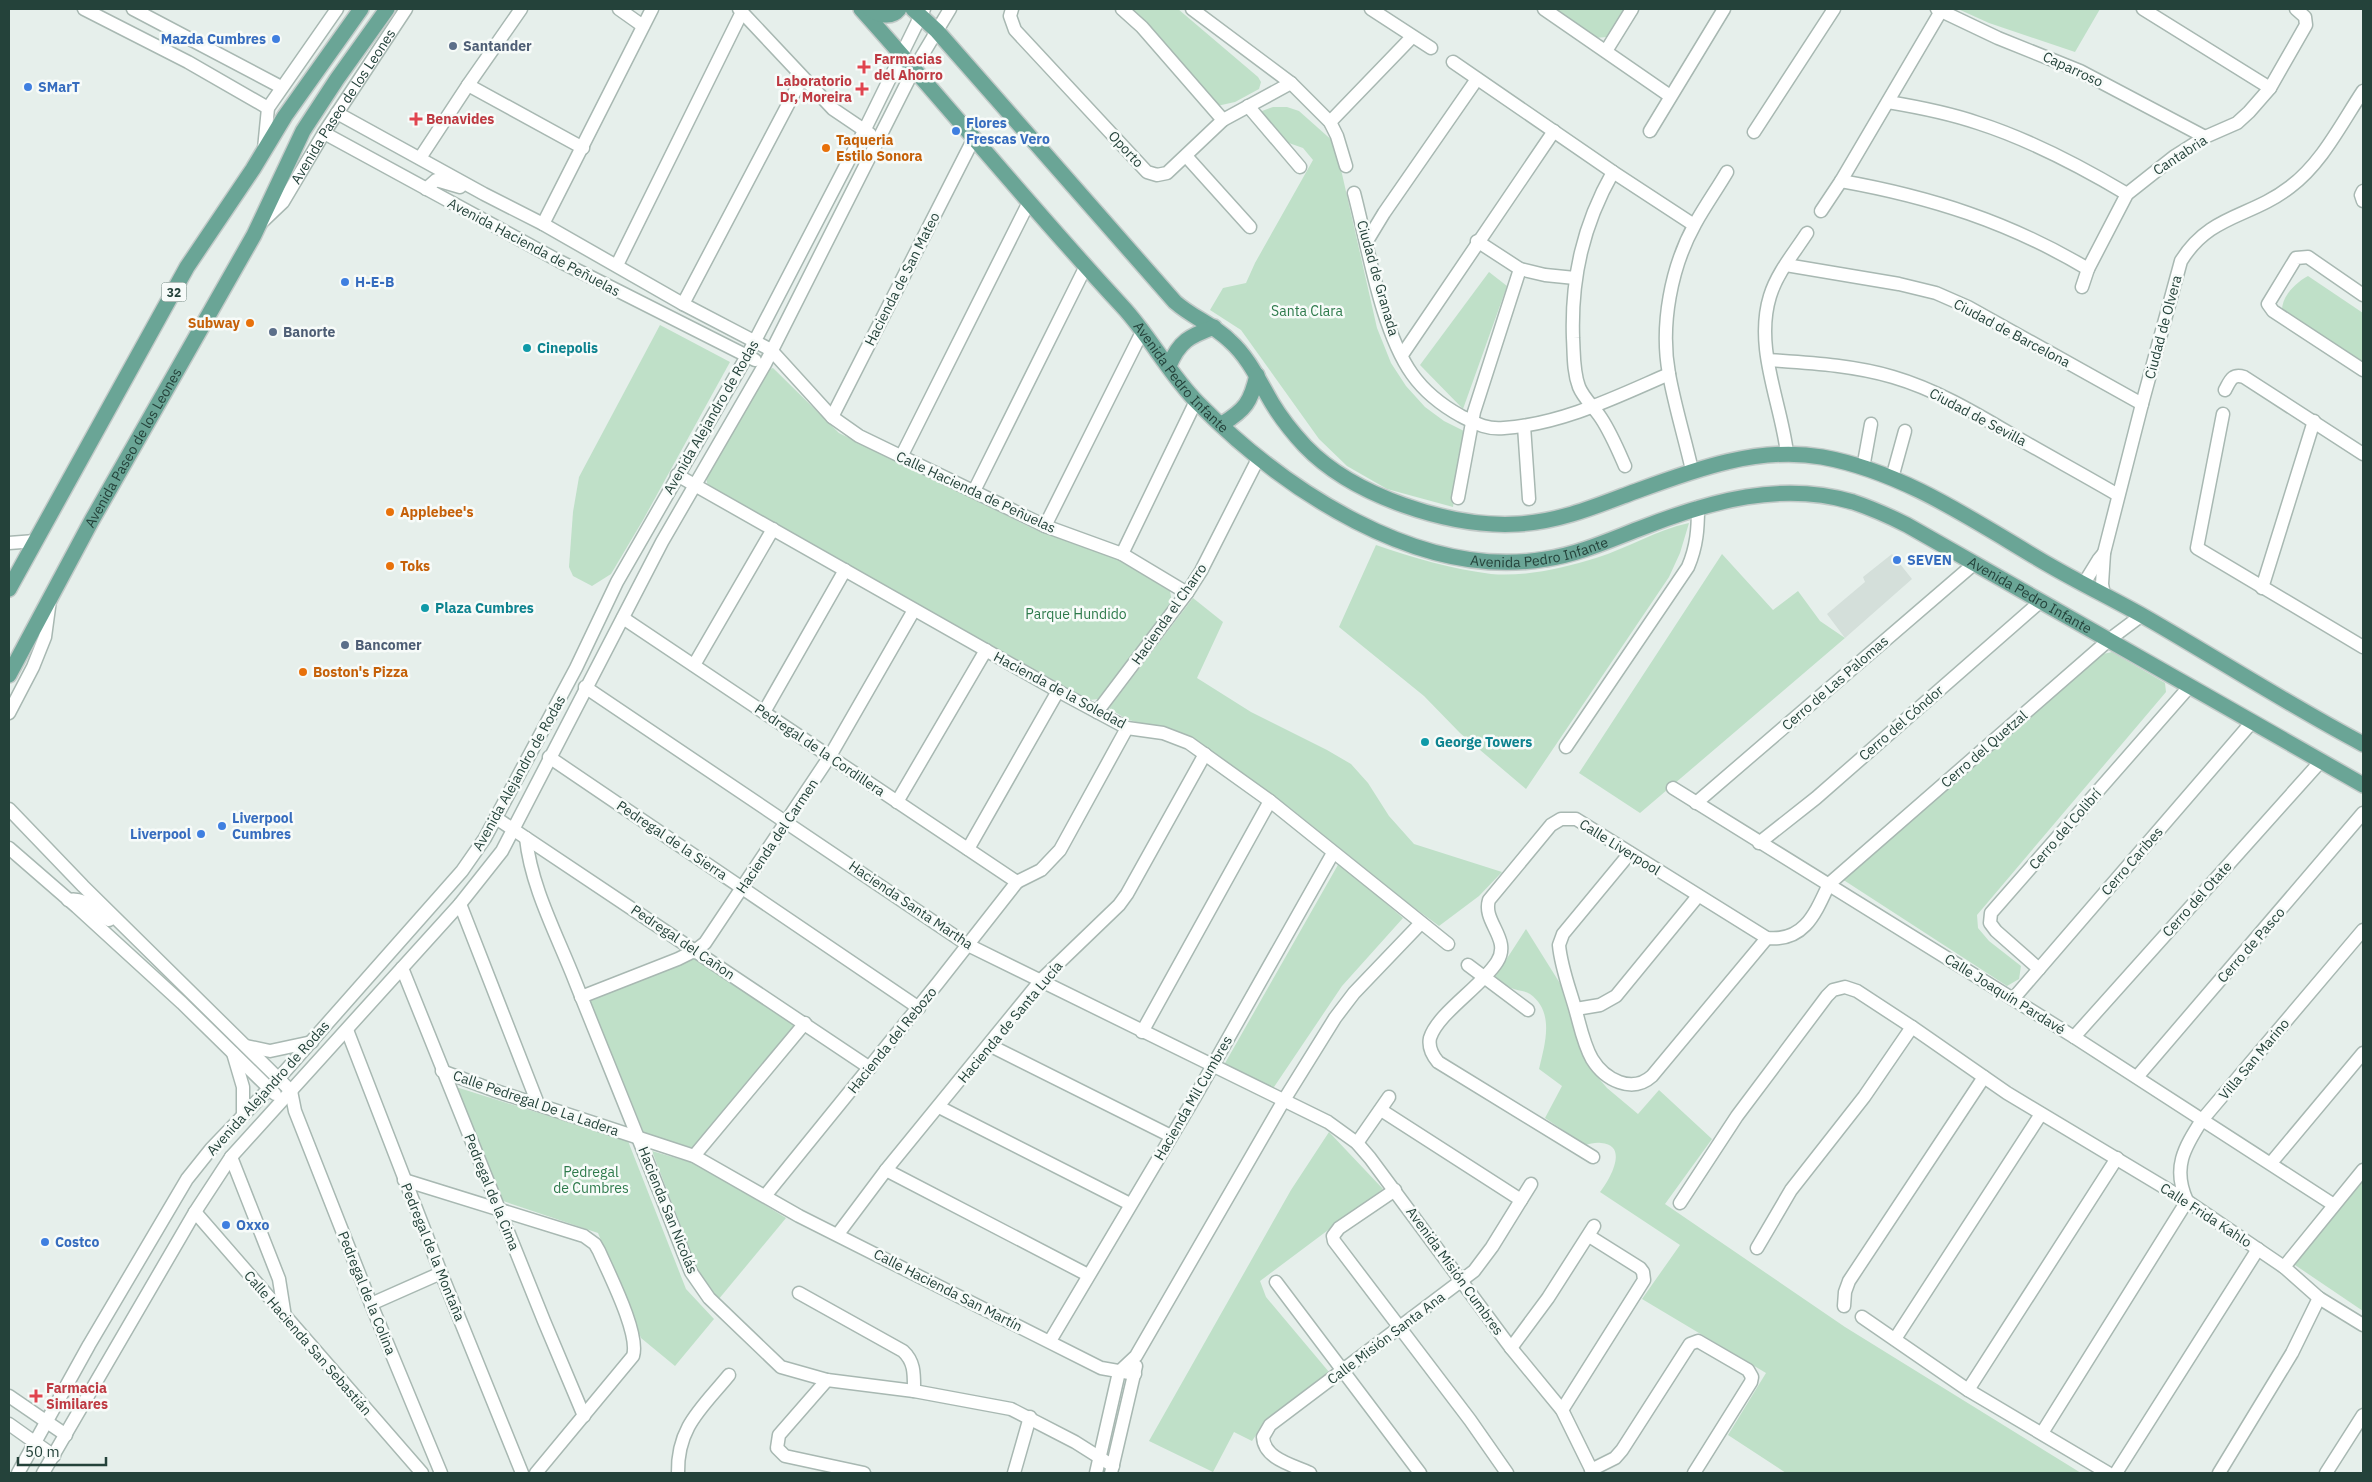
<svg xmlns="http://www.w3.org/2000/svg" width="2372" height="1482" viewBox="0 0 2372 1482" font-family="'IBM Plex Sans',sans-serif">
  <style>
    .built { fill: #d4dfda }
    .green { fill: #bfe0c8 }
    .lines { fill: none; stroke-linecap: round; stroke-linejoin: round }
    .minor-casing { stroke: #a8b8b2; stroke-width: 15 }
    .major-casing { stroke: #c2cac8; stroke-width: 18 }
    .minor { stroke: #fff; stroke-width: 12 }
    .major { stroke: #6aa596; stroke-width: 15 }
    .shop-dot { fill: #3f7fe0; stroke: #f7fbf9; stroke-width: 2 }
    .service-dot { fill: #5c6f8a; stroke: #f7fbf9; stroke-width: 2 }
    .health-dot { fill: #e0444e; stroke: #f7fbf9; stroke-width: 2 }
    .food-dot { fill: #e8710a; stroke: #f7fbf9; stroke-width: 2 }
    .culture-dot { fill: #0f9aa8; stroke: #f7fbf9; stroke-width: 2 }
    .labels { text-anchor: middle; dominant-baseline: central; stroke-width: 5; stroke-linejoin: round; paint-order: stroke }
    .shield { fill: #f7fbf9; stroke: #637a73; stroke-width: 1 }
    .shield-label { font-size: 12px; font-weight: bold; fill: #24423a }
    .shop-label { font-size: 14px; font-weight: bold; fill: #366cbe; stroke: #f7fbf9; text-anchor: start }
    .service-label { font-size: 14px; font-weight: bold; fill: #4e5e75; stroke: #f7fbf9; text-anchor: start }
    .health-label { font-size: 14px; font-weight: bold; fill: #be3a42; stroke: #f7fbf9; text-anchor: start }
    .street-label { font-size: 14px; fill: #24423a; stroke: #f7fbf9 }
    .food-label { font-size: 14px; font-weight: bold; fill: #c56008; stroke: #f7fbf9; text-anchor: start }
    .park-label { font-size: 14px; fill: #2d7a4b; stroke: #f7fbf9 }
    .culture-label { font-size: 14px; font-weight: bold; fill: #0d838f; stroke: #f7fbf9; text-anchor: start }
  </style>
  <rect width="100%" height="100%" fill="#e6efeb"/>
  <!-- built -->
  <path class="built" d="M1892,554l20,25 -67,59 -18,-24 38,-32 -2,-5z"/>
  <!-- green -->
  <g class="green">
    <path d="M1128,9h50l80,68 3,5 -2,7 -24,13 -18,4z"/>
    <path d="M1552,9h73l-18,28 -12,1z"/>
    <path d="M1958,9h142l-25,43 -86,-29z"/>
    <path d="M1273,107h14l12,4 36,32 42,185 14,35 15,23 19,21 19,14 20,10 -11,76 -66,-18 -40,-23 -28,-27 -78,-109 -31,-20 13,-22 23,-5 9,-20 58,-103 -10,-12 -17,-6 -24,-25v-6z"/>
    <path d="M1489,272l18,14 -44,123 -43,-44z"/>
    <path d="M2308,276l55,37v51l-81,-52c-1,-15 13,-29 26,-36z"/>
    <path d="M660,325l70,37 -87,158 -32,54 -19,12 -19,-10 -4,-9 4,-55 6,-35z"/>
    <path d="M773,368l66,65 195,96 72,23 64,39 2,11 -74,97 -9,1 -381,-213 -2,-9 63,-109z"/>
    <path d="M1689,523l-9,30 -11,24 -143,212 -66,-56 -36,-37 -85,-69 37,-82c37,13 76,24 115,29 34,3 73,-6 105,-16 32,-10 60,-28 93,-35z"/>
    <path d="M1722,554l51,56 25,-19 22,30 25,17 -205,175 -61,-40z"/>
    <path d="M1193,598l30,24 -26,56 54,34 76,38 24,14 17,19 21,33 25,28 88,28 -23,24 -40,30 -31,-23 -119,-96 -101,-69 -62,-19 -17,-11z"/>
    <path d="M2112,652l53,31 1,9 -189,223 1,13 11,13 32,25 -2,13 -12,7 -165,-107 261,-225z"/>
    <path d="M1339,863l64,55 -61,68 -70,104 -48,-25z"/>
    <path d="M1526,929l40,64 24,75 17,20 31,26 21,-24 53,49 -47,65 180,123 236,146h-295l-58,-38 38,-62 -124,-74 38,-54 -80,-53c9,-11 30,-47 1,-49 -5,-1 -11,1 -16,2l-40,-27 17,-32 -23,-17c6,-25 16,-57 -9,-75 -6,-4 -13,-3 -19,-6 -5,-2 -11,-7 -16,-11z"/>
    <path d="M697,957l98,67 -102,124 -49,-15 -54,-132z"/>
    <path d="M456,1087l172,54 58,148 28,30 -39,47 -34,-28 -43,-105 -95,-32z"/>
    <path d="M1329,1132l54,57 -123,92 6,16 63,75 -64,50 -13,19 -18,-9 -21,40 -64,-31 142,-251z"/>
    <path d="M652,1151l48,14 86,53 -68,82 -17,-21z"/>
    <path d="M2363,1179v132l-71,-48z"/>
  </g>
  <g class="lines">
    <defs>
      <g id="minor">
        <path d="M84,9l104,53 80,46"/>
        <path d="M133,9l148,78"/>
        <path d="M619,9l24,17"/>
        <path d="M739,9l94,100 37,25"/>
        <path d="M1012,9l-2,7 5,14 132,142 10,3 10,-2 56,-53 68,-37"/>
        <path d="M1122,9l20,18 81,93"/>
        <path d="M1192,9l99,74 39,39 7,14 9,30"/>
        <path d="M1371,9l60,39"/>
        <path d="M1544,9l126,87"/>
        <path d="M1937,9l61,29 82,33 125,66"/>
        <path d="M2143,9l127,79"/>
        <path d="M1606,51l26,-42"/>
        <path d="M1453,62l160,110 81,53"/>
        <path d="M468,85l115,63"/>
        <path d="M1888,102c30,5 61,11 90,21 53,17 102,43 149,71"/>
        <path d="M1248,106l52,61"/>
        <path d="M337,113l147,81 59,30 140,80 88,46 61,67 27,19 186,90 77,28 65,39"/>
        <path d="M1330,122l82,-85"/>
        <path d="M1650,131l74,-122"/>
        <path d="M1754,132l80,-123"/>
        <path d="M324,133l235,128 196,99"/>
        <path d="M264,149l4,-41 69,-99"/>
        <path d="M1186,156l64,71"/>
        <path d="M420,158l48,-73 53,-76"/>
        <path d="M1613,172c-30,53 -42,106 -40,166 1,16 0,33 6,49 5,12 15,20 22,31 10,15 17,32 24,48"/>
        <path d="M1841,181c90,16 168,41 247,88"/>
        <path d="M426,189l10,-9 24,7"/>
        <path d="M2363,191l-2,4 2,6"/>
        <path d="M1354,193c14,53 27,137 58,181 12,17 31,32 49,42 14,7 26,14 43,12 58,-4 112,-31 165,-54"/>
        <path d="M1821,211l20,-30 100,-170"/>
        <path id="s1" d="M262,222l21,-20 41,-69 82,-124"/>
        <path d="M543,224l109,-215"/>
        <path d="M1367,241l17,-28 93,-134"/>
        <path d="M1477,241l43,28 25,6 30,3"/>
        <path d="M617,265l125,-253"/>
        <path d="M1786,265l113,19 37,9 32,14 174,97"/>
        <path d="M2082,287l6,-18 39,-75 48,-38 30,-19 32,-14 12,-11 21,-24 36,-63 -1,-8 -9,-8"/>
        <path d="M2363,295l-55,-38 -12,1 -28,46 5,7 90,59"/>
        <path d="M683,304l119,-226"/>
        <path d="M1402,355l152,-224"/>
        <path d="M1768,360c42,3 84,5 125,17 41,12 79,34 116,56 36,21 73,41 109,62"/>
        <path d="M2225,390c5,-9 7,-17 19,-13l119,77"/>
        <path d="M2223,414l-26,134 166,99"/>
        <path d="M832,417l141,-277"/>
        <path d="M1524,426l5,73"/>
        <path d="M1787,453c-6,-51 -33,-105 -17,-157 7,-23 24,-43 37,-63"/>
        <path d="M901,457l127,-253"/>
        <path d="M1863,468l8,-44"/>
        <path d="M1692,470c-7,-31 -17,-63 -23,-96 -9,-49 2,-107 26,-150 10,-18 22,-35 32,-52"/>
        <path d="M677,475l381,216 69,37 36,5 26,10 81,58 178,143"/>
        <path d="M1892,478l13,-47"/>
        <path d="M974,491l111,-223"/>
        <path d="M1458,498l16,-86 46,-143"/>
        <path d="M1045,526l98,-196"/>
        <path d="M9,543l26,-2"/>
        <path d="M1122,554l74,-153"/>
        <path d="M2083,585l16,-26 5,-6"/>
        <path d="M2262,588l52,-167"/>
        <path d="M2104,595l-2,-11 2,-31 38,-149 39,-143c29,-47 69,-43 109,-74 32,-24 51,-63 73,-96"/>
        <path d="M623,618l394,264"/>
        <path d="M694,665l79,-136"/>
        <path d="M585,687l383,258 360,177 29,21 13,15 141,190 51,62 31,63"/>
        <path d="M764,712l81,-142"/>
        <path d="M1097,712l90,-119 14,-22 58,-114"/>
        <path d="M9,713l24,-46 12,-30 5,-37"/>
        <path d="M1566,747l122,-180c9,-21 10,-39 10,-60"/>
        <path d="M549,757l370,251"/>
        <path d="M1673,788l401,249 260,168"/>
        <path d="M897,802l89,-152"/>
        <path d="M1696,803l279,-240"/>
        <path d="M9,809l74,77 208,205 4,20 76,193 70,169"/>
        <path d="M496,818l374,250"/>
        <path d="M526,838c5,49 31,97 49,143 36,90 73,180 108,271l8,20 18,26 72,69 46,13 87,11 97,18 64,33 38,24"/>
        <path d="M1759,843l57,-45 225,-197"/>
        <path d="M9,848l68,59 105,96 93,91"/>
        <path d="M968,849l90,-158"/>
        <path d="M1630,853l-67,81 -4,11c2,22 10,42 16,63 5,17 8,35 17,51 13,21 40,35 60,17l115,-138"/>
        <path d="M1017,882l24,-12 19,-20 67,-122"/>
        <path d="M68,900c19,-4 25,13 41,20"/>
        <path d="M460,904l78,200"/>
        <path d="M1468,965l60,45"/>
        <path d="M402,968l142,353 40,95"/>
        <path d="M2039,969l-43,-38 -6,-8 1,-10 198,-226"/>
        <path d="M581,997l97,-38 18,-9 9,-7 125,-187 84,-146"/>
        <path d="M2013,999l239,-277"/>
        <path d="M1576,1009l24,-4 16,-9 82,-100"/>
        <path d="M347,1030l94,243 81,200"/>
        <path d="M1142,1032l128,-231"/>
        <path d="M2074,1037l247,-276"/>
        <path d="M989,1045l182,91"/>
        <path d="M246,1046l24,5 42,-9"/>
        <path d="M233,1053l10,34v28"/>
        <path d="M442,1071l51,19 201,66 105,60 302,152 34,6"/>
        <path d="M2137,1077l226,-264"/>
        <path d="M939,1107l191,97"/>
        <path d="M1381,1110l140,90"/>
        <path d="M1357,1143l32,-46"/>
        <path d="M694,1156l111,-133"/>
        <path d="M231,1157l48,122 6,38"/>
        <path d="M1593,1157l-155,-95c-6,-7 -10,-14 -8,-24 8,-25 51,-51 67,-76 15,-23 -15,-40 -8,-62l62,-75 10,-6h15l191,119c37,4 48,-24 62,-54l281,-245 32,-24"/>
        <path d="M2271,1163l92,-110"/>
        <path d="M886,1170l202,105"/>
        <path d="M404,1180l180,56 11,8 4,7c10,23 41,83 34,105l-97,117"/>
        <path d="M1395,1190l-56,38 -6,8 1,5 136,179 37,53"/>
        <path d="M765,1196l172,-212 80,-102"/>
        <path d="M1680,1203l57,-87 90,-120 6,-6 12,-3 12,4 55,36 95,66 180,108 97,66 35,31 44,27"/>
        <path d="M195,1212l227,261"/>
        <path d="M838,1234l48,-64 155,-190 78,-75 8,-11 78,-140"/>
        <path d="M1757,1248l34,-58 73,-93 48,-70"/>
        <path d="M2284,1267l79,-97"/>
        <path d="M1276,1282l144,191"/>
        <path d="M799,1293l104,58c12,11 11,24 11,40"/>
        <path d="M371,1304l70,-31"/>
        <path d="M1844,1306l1,-14 4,-11 135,-204"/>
        <path d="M1862,1317l106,73 140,83"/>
        <path d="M1895,1339l146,-225"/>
        <path d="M1050,1341l145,-244 138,-244"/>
        <path d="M1511,1348l37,-50 46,-72"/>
        <path d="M827,1380l-48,55 -2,13 8,8 79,17"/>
        <path d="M1968,1390l149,-232"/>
        <path d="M9,1396l57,39"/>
        <path d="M1562,1410l82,-130 -1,-8 -3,-4 -51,-32"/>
        <path d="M9,1424l45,32"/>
        <path d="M2042,1433l145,-232c-15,-33 -3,-53 15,-81l161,-190"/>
        <path d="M1591,1470l24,-12 7,-8 68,-106 8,-3 50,29 4,7 -1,5 -57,91"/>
        <path d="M18,1473l71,-128 98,-166 24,-30 68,-71 183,-207 23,-33 91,-170 41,-86 130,-226 117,-225 60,-122"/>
        <path d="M43,1473l152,-261 36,-55 229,-253 42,-53 160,-309 103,-178 149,-295 36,-60"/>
        <path d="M678,1473c-1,-46 24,-65 51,-98"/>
        <path d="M1014,1473l16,-56"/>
        <path d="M1096,1473l23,-101 17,-16 148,-256 51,-82 19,-25 67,-70"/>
        <path d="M1111,1473l25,-107"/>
        <path d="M1310,1473c-17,-8 -46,-14 -47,-36l7,-12 204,-154 18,-24 39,-63"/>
        <path d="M2116,1473l142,-224"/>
        <path d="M2219,1473l73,-120 27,-55"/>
        <path d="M2326,1473l37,-58"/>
      </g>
      <g id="major">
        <path id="s2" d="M861,9c88,98 171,200 261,297 28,30 47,68 76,97 85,86 221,178 348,156 34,-5 66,-20 98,-32 67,-26 137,-46 209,-25 18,6 36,14 54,23l456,260"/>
        <path d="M870,9c9,6 21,10 29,0"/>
        <path d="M913,9l24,22 238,271c18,16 38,22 55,39 19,17 29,40 42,62 9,15 21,30 33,43 48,50 145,82 213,78 37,-2 71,-15 105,-28 63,-23 131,-51 199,-39 83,15 155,66 227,108 31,18 64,34 96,52 73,42 144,88 218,127"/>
        <path d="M1169,366c10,-25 21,-30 45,-39"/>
        <path d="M1222,424c23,-14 29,-22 35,-49"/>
        <path d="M9,589l178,-322 66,-98 32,-53 76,-107"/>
        <path id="s3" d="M9,675l83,-155 162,-285 49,-104 34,-52 50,-70"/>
      </g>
    </defs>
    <!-- minor casing -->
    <use href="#minor" class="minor-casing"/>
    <!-- major casing -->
    <use href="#major" class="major-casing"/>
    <!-- minor -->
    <use href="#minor" class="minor"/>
    <!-- major -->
    <use href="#major" class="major"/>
  </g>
  <!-- markers -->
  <g class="shop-dot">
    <circle cx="276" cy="39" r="5"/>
    <circle cx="28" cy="87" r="5"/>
    <circle cx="956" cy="131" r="5"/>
    <circle cx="345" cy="282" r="5"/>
    <circle cx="1897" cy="560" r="5"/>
    <circle cx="222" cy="826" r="5"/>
    <circle cx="201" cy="834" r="5"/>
    <circle cx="226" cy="1225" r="5"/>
    <circle cx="45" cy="1242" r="5"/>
  </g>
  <g class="service-dot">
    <circle cx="453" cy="46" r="5"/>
    <circle cx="273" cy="332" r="5"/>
    <circle cx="345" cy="645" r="5"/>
  </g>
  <g class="health-dot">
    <path d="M861.5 59.5h5v5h5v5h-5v5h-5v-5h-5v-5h5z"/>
    <path d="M859.5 81.5h5v5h5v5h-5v5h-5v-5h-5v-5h5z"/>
    <path d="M413.5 111.5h5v5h5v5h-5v5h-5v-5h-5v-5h5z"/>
    <path d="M33.5 1388.5h5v5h5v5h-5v5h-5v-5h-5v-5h5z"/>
  </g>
  <g class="food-dot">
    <circle cx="826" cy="148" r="5"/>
    <circle cx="250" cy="323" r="5"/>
    <circle cx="390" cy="512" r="5"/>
    <circle cx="390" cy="566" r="5"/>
    <circle cx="303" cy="672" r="5"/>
  </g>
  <g class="culture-dot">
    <circle cx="527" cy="348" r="5"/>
    <circle cx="425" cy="608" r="5"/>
    <circle cx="1425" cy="742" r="5"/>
  </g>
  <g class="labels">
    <!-- shield labels -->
    <rect class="shield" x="161.5" y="282.5" width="25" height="19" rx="4"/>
    <g class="shield-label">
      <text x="174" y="292">32</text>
    </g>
    <!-- shop labels -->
    <g class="shop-label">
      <text x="266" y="39" text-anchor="end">Mazda Cumbres</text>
      <text x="38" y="87">SMarT</text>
      <text x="966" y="123">Flores<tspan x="966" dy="16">Frescas Vero</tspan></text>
      <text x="355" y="282">H-E-B</text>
      <text x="1907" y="560">SEVEN</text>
      <text x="232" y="818">Liverpool<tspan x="232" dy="16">Cumbres</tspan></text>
      <text x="191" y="834" text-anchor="end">Liverpool</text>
      <text x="236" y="1225">Oxxo</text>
      <text x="55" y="1242">Costco</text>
    </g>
    <!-- service labels -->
    <g class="service-label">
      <text x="463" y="46">Santander</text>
      <text x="283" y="332">Banorte</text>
      <text x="355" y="645">Bancomer</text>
    </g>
    <!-- health labels -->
    <g class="health-label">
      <text x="874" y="59">Farmacias<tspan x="874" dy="16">del Ahorro</tspan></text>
      <text x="852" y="81" text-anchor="end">Laboratorio<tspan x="852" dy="16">Dr, Moreira</tspan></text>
      <text x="426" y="119">Benavides</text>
      <text x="46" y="1388">Farmacia<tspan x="46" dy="16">Similares</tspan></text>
    </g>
    <!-- street labels -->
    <g class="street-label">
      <text transform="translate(2073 69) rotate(25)">Caparroso</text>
      <text stroke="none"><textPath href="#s1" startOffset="142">Avenida Paseo de los Leones</textPath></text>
      <text transform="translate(1126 149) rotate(47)">Oporto</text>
      <text transform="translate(2180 155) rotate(-33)">Cantabria</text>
      <text transform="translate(534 247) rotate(28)">Avenida Hacienda de Peñuelas</text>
      <text transform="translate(1378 278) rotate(74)">Ciudad de Granada</text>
      <text transform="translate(902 279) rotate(-63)">Hacienda de San Mateo</text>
      <text transform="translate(2163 327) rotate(-75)">Ciudad de Olvera</text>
      <text transform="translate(2012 333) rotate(28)">Ciudad de Barcelona</text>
      <text stroke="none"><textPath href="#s2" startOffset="488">Avenida Pedro Infante</textPath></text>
      <text transform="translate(711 417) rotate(-60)">Avenida Alejandro de Rodas</text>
      <text transform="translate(1978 417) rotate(28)">Ciudad de Sevilla</text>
      <text stroke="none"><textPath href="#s3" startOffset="259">Avenida Paseo de los Leones</textPath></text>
      <text transform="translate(976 492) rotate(25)">Calle Hacienda de Peñuelas</text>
      <text stroke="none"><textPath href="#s2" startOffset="908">Avenida Pedro Infante</textPath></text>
      <text stroke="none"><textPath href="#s2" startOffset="1432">Avenida Pedro Infante</textPath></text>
      <text transform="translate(1169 614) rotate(-55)">Hacienda el Charro</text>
      <text transform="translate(1835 683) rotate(-41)">Cerro de Las Palomas</text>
      <text transform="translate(1060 690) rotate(28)">Hacienda de la Soledad</text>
      <text transform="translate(1901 723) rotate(-41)">Cerro del Cóndor</text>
      <text transform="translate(1984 749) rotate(-41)">Cerro del Quetzal</text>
      <text transform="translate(820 750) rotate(34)">Pedregal de la Cordillera</text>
      <text transform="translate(519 773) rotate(-61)">Avenida Alejandro de Rodas</text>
      <text transform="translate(2065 829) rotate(-49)">Cerro del Colibrí</text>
      <text transform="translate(777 836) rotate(-56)">Hacienda del Carmen</text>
      <text transform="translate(672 840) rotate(34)">Pedregal de la Sierra</text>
      <text transform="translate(1620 847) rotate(32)">Calle Liverpool</text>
      <text transform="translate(2132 861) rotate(-49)">Cerro Caribes</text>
      <text transform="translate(2197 899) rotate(-48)">Cerro del Otate</text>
      <text transform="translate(911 905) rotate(34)">Hacienda Santa Martha</text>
      <text transform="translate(683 942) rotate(34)">Pedregal del Cañon</text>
      <text transform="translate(2251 945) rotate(-49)">Cerro de Pasco</text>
      <text transform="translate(2005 994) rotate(32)">Calle Joaquín Pardavé</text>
      <text transform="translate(1010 1022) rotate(-50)">Hacienda de Santa Lucía</text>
      <text transform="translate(892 1040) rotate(-51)">Hacienda del Rebozo</text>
      <text transform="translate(2254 1059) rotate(-50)">Villa San Marino</text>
      <text transform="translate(268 1088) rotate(-48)">Avenida Alejandro de Rodas</text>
      <text transform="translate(1193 1098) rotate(-60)">Hacienda Mil Cumbres</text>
      <text transform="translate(536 1103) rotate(19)">Calle Pedregal De La Ladera</text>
      <text transform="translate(492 1192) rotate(68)">Pedregal de la Cima</text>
      <text transform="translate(668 1210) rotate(68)">Hacienda San Nicolás</text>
      <text transform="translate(2206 1215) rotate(33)">Calle Frida Kahlo</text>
      <text transform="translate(433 1252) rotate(68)">Pedregal de la Montaña</text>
      <text transform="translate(1455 1271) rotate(54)">Avenida Misión Cumbres</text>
      <text transform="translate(948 1290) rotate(27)">Calle Hacienda San Martín</text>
      <text transform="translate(367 1293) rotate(68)">Pedregal de la Colina</text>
      <text transform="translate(1386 1338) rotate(-37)">Calle Misión Santa Ana</text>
      <text transform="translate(308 1343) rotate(49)">Calle Hacienda San Sebastián</text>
    </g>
    <!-- food labels -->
    <g class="food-label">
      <text x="836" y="140">Taqueria<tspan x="836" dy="16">Estilo Sonora</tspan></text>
      <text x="240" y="323" text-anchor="end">Subway</text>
      <text x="400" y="512">Applebee's</text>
      <text x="400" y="566">Toks</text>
      <text x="313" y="672">Boston's Pizza</text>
    </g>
    <!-- park labels -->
    <g class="park-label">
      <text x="1307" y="311">Santa Clara</text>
      <text x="1076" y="614">Parque Hundido</text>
      <text x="591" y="1172">Pedregal<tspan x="591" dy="16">de Cumbres</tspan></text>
    </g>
    <!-- culture labels -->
    <g class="culture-label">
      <text x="537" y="348">Cinepolis</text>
      <text x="435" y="608">Plaza Cumbres</text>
      <text x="1435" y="742">George Towers</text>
    </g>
  </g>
  <!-- border -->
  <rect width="2372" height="1482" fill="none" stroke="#24423a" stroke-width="20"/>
  <!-- scale -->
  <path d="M18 1457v8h88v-8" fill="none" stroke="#24423a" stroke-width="2.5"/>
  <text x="25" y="1457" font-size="15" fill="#24423a" stroke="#f7fbf9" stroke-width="4" paint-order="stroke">50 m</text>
</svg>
